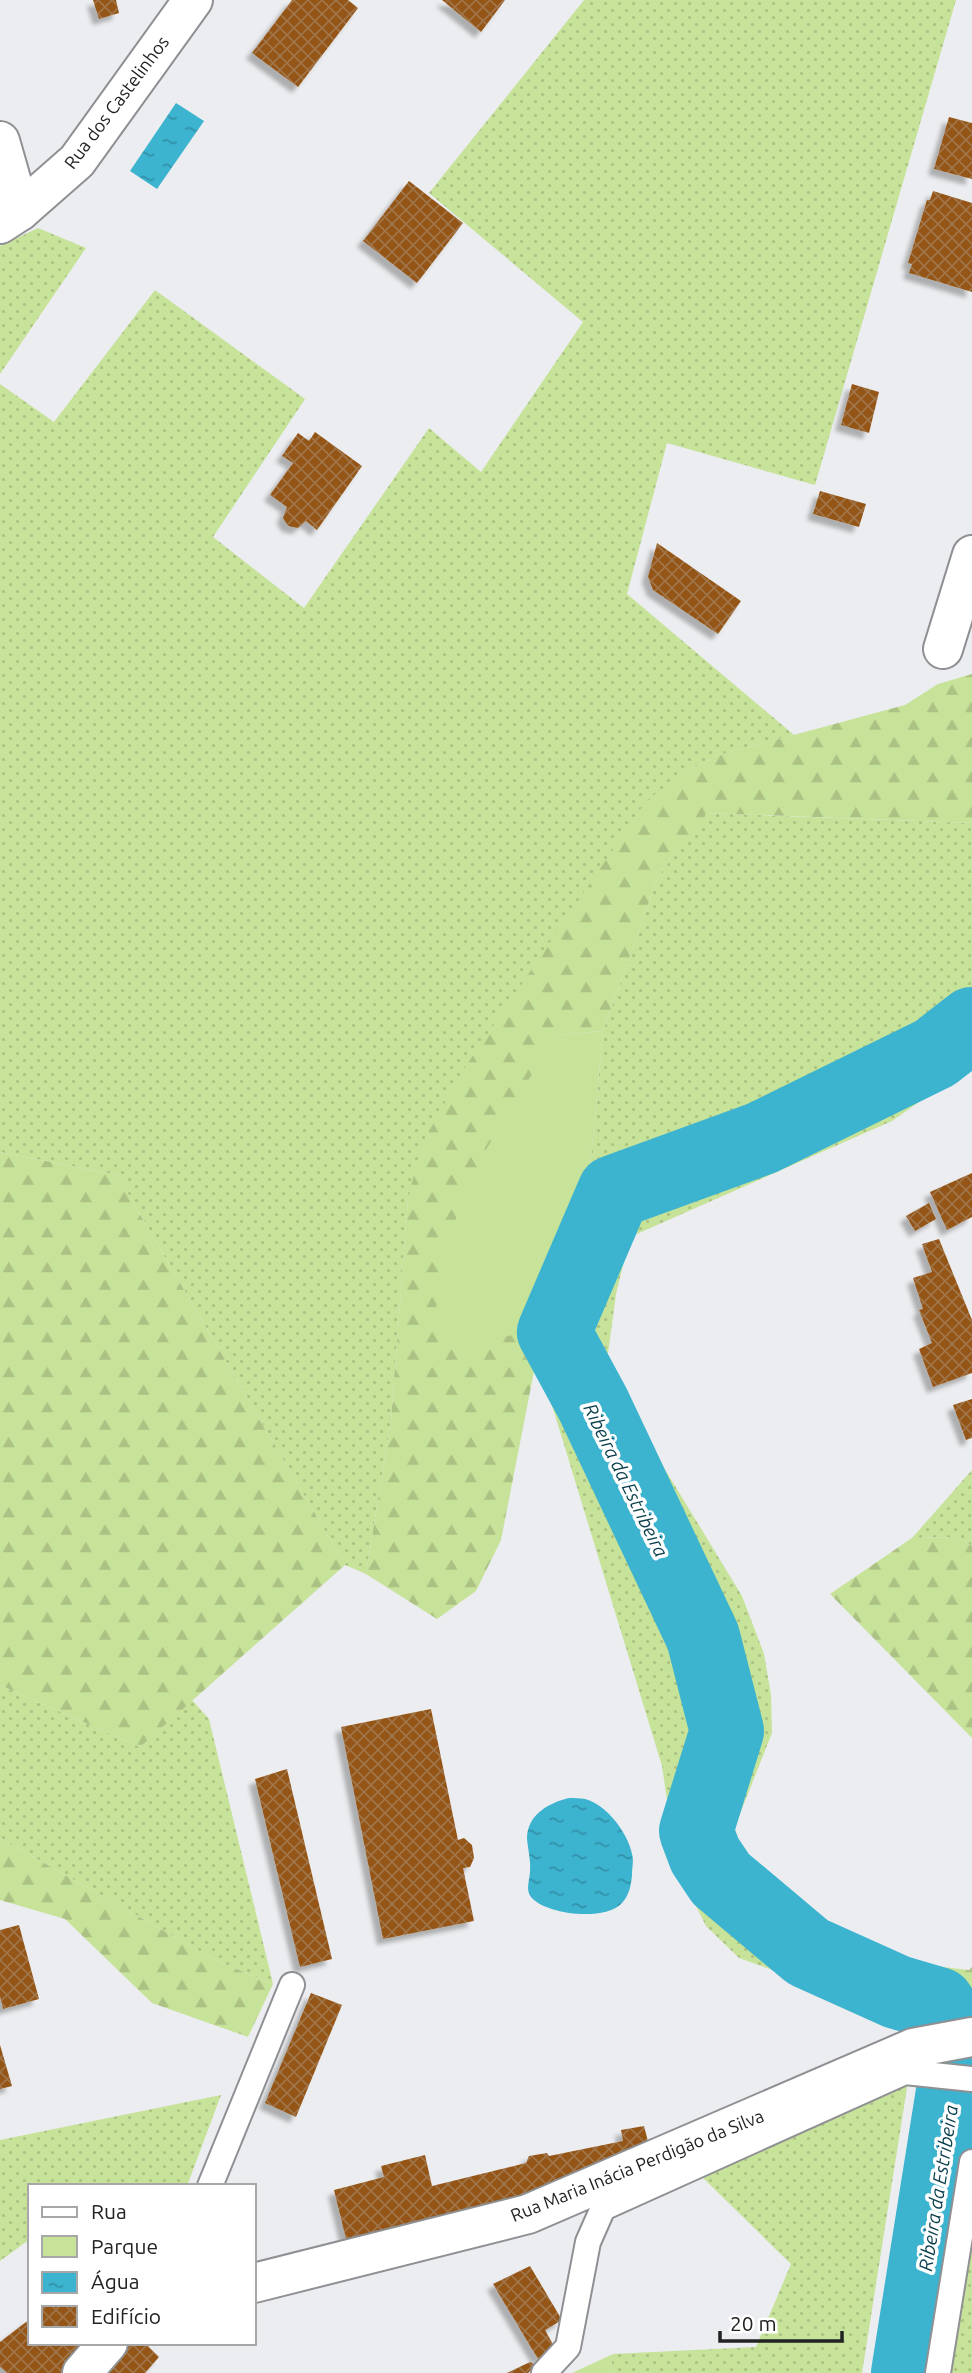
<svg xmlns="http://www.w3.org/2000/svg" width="972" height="2373" viewBox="0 0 972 2373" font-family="Ubuntu,sans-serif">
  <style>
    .grass { fill: url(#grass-dots) }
    .forest { fill: url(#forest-firs) }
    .green { fill: #c7e299 }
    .water { fill: url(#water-ripples) }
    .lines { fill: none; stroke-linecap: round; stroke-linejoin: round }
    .river { stroke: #3cb3cf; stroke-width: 74 }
    .building { fill: url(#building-cross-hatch); filter: url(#shadow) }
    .service-casing { stroke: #8f9093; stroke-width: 28 }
    .minor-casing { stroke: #8f9093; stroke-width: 42 }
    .tertiary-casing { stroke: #8f9093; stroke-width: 42 }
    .service { stroke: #fff; stroke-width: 24 }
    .minor { stroke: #fff; stroke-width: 38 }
    .tertiary { stroke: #fff; stroke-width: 38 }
    .labels { text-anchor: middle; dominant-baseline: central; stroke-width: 7; stroke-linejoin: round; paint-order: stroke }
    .street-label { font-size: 18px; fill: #222223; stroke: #fff }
    .water-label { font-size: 19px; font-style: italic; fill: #083e4a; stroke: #fff }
  </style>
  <defs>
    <pattern id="grass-dots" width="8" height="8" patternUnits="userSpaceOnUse" patternTransform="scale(1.75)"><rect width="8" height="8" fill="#c7e299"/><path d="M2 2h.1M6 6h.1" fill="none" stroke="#abc284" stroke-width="1.8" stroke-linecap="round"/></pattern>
    <pattern id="forest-firs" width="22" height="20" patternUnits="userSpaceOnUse" patternTransform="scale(1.75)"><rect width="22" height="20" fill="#c7e299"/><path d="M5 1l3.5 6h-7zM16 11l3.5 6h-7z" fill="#abc284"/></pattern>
    <pattern id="water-ripples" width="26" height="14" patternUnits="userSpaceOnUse" patternTransform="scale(1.75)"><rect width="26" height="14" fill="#3cb3cf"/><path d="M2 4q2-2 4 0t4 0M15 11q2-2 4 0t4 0" fill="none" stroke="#3291a8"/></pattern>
    <pattern id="building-cross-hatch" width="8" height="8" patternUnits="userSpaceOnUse" patternTransform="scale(1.75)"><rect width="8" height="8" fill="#945516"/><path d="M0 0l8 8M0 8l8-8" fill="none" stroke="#a07448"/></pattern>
    <filter id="shadow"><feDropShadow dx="-6" dy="6" stdDeviation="2" flood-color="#0004"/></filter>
  </defs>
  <rect width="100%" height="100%" fill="#ecedf0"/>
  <!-- grass -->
  <g class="grass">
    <path d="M584,0h372l-141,485 -148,-42 -40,151 167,141 -75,20 -35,17 -276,427 -17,221 -25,154 -21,-9 -228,-390 -117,-23v-768l54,38 101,-132 150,109 -92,138 91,71 125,-180 52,44 102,-150 -154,-129z"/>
    <path d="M38,228l48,20 -86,126v-128z"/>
    <path d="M705,813l267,10v242l-80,56 -262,116 -14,57 -9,67 17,41 118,194 22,58 7,41 1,38 -42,106 8,34 85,71 93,36 -3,41 -174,-63 -33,-32 -29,-58 -15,-102 -125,-410v-22l33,-120 19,-35 14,-148 55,-154z"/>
    <path d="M972,1470v76l-13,-9 -47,1z"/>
    <path d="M0,1685l140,62 52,-47 17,19 64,265 -54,-22 -219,-124z"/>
    <path d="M909,2075l-47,298h-252l3,-19 143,-7 35,-83 -92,-90z"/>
    <path d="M221,2095l-34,91h-157v53l-30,22v-121z"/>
    <path d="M972,2236v137h-23z"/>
  </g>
  <!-- forest -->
  <g class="forest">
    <path d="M972,674v149l-266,-10 -48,64 -55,154 -47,4 -29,297 10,2v22l-36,184 -25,51 -39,28 -71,-45 25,-154 17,-221 13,-53 40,-73 185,-272 38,-29 35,-17 186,-50 33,-21z"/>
    <path d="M0,1152l117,23 228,390 -205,182 -140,-62z"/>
    <path d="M959,1537l13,9v192l-142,-144 82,-56z"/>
    <path d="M0,1838l219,124 54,22 -25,53 -96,-34 -87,-84 -65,-19z"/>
    <path d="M917,1964l52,6 3,-3v88l-59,-22z"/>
  </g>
  <!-- green -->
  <g class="green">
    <path d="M603,1031l-14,148 -19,35 -33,120 -10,-2 -76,16 -16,-30 8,-67 36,-90 77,-126z"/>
    <path d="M613,2354l-3,19h-38z"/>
  </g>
  <!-- water -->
  <g class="water">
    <path d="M176,103l28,18 -47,68 -27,-18z"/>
    <path d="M569,1798c5,0 11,0 16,1 21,5 43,34 47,55 2,6 0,14 0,21 -1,11 -3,21 -11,29 -17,17 -75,11 -90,-7 -6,-7 -1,-18 -1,-26 1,-10 -2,-21 -3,-32 0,-24 21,-36 42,-41z"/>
  </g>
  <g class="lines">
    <!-- river -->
    <g class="river">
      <path d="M955,2030l-17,-26 -41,-12 -89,-40 -87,-73 -16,-24 -9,-24 31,-100 -24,-94 -110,-233 -39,-72 60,-140 148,-54 173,-85 37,-29"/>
      <path d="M908,2373l46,-288"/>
    </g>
  </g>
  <!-- building -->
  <g class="building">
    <path d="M93,0h23l3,13 -20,6z"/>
    <path d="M292,0h56l10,8 -60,79 -46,-34z"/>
    <path d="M442,0h63l-24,32z"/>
    <path d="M949,117l23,6v56l-38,-10z"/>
    <path d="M409,181l54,42 -46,60 -54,-42z"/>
    <path d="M933,191l39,12v89l-63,-19 3,-9 -4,-1 19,-63h3z"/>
    <path d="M852,384l27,8 -10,41 -28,-8z"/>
    <path d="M315,432l47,34 -45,64 -11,-9 -8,7 -10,-2 -5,-8 4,-11 -17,-12 23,-32 -11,-7 16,-23 11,8z"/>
    <path d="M820,491l46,13 -7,23 -46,-13z"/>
    <path d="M657,543l84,58 -23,33 -65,-44 -5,-13z"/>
    <path d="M972,1173v44l-25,13 -17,-38z"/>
    <path d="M929,1203l7,16 -21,12 -9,-15z"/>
    <path d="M939,1239l33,81v53l-39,14 -14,-38 13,-6 -13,-33 4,-1 -10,-31 19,-6 -10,-28z"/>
    <path d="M972,1399v39l-6,2 -13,-35z"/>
    <path d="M431,1709l27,131 6,-2 8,7 2,13 -4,9 -7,1 11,53 -91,18 -42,-212z"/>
    <path d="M287,1769l45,190 -32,8 -45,-188z"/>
    <path d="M19,1925l20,74 -36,10 -3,-13v-66z"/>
    <path d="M311,1993l31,12 -46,112 -31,-14z"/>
    <path d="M0,2045l12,41 -12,3z"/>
    <path d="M644,2126l6,23 -80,34 -223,60 -13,-53 50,-13 -3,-11 44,-11 7,31 94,-23 3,-7 18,-3 2,3 74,-15 -2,-11z"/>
    <path d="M530,2266l32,54 -17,10 10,18 -17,11 -45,-75z"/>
    <path d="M30,2319v24h62l-25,30h-60l-7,-6v-25z"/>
    <path d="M125,2343h20l14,14 -14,16h-47z"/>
    <path d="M530,2362l6,3 -8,8h-21z"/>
  </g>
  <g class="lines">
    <defs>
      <g id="service">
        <path d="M210,2186l82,-201"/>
        <path d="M544,2373l24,-26 20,-105 15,-34 302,-136 67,7"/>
        <path d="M938,2373l34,-211"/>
      </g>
      <g id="minor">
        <path d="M0,141l20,70"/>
        <path d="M943,649l29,-94"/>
        <path d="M254,2283l274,-69 385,-166 59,-11"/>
        <path d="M82,2373l26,-30"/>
      </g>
      <path id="tertiary" d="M0,224l20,-13 57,-50 116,-161"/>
    </defs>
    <!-- service casing -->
    <use href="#service" class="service-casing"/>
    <!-- minor casing -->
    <use href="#minor" class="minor-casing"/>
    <!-- tertiary casing -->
    <use href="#tertiary" class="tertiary-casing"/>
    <!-- service -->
    <use href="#service" class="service"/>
    <!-- minor -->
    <use href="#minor" class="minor"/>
    <!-- tertiary -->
    <use href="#tertiary" class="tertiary"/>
  </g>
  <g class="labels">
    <!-- street labels -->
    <g class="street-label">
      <text transform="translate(116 102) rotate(-53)">Rua dos Castelinhos</text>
      <text transform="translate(637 2165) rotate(-22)">Rua Maria Inácia Perdigão da Silva</text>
    </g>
    <!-- water labels -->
    <g class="water-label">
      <text transform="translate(626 1480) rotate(64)">Ribeira da Estribeira</text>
      <text transform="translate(938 2188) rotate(-81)">Ribeira da Estribeira</text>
    </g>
  </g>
  <!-- legend -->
  <rect x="28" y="2184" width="228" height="161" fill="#ffffff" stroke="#a7a7a7" stroke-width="2"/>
  <rect x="42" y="2207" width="35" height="10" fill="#ffffff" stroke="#a7a7a7" stroke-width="2"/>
  <text x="91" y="2219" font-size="21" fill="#222223">Rua</text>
  <rect x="42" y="2236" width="35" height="21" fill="#c7e299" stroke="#a7a7a7" stroke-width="2"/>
  <text x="91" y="2254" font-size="21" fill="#222223">Parque</text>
  <rect x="42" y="2272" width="35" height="21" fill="url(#water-ripples)" stroke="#a7a7a7" stroke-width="2"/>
  <text x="91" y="2289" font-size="21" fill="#222223">Água</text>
  <rect x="42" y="2306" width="35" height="21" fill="url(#building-cross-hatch)" stroke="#a7a7a7" stroke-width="2"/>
  <text x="91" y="2324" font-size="21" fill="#222223">Edifício</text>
  <!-- scale -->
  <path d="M720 2331v10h122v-10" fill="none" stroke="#222223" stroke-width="3.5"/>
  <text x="730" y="2331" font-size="21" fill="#222223" stroke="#ffffff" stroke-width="5" paint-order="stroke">20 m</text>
</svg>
